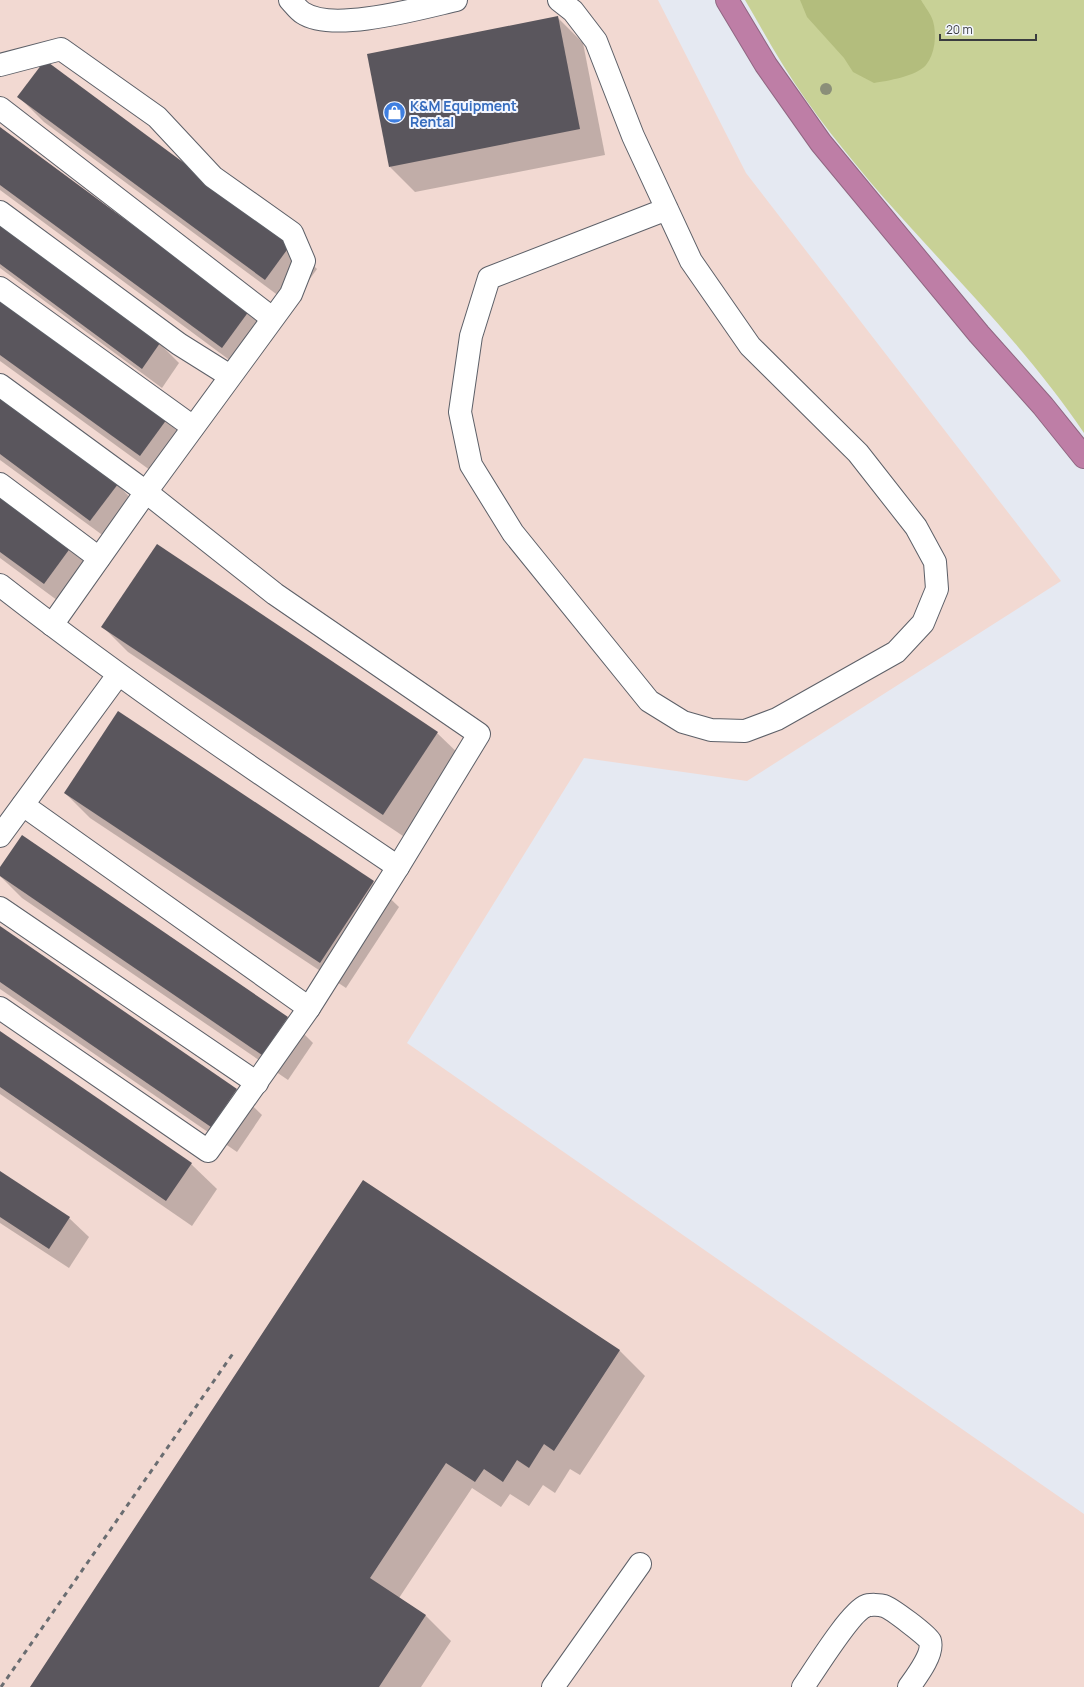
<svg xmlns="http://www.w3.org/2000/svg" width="1084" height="1687" viewBox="0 0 1084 1687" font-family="Manrope,sans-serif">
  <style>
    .industrial { fill: #f2d9d2 }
    .green { fill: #c8d196 }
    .forest { fill: #b3bd7d }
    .shadow { fill: #0003 }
    .building { fill: #5a565d }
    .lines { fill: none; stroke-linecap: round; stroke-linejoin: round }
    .minor-casing { stroke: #5d6068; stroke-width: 24 }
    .highway-casing { stroke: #906782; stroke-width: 24 }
    .minor { stroke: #fff; stroke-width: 22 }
    .highway { stroke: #be7ea6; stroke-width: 22 }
    .rail { stroke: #6a6d71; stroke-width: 3; stroke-dasharray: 5 5; stroke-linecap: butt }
    .tree { fill: #8b8f79 }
    .labels { text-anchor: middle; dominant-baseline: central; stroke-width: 4; stroke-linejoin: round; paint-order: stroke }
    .shop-label { font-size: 14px; font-weight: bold; fill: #366cbe; stroke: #f3f6fe; text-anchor: start }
  </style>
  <rect width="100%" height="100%" fill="#e5e9f2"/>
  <!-- industrial -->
  <path class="industrial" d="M0,0h658l88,173 315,408 -314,200 -163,-23 -177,285 677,471v173h-1084z"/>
  <!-- green -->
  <path class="green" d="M745,0h339v433c-57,-85 -132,-158 -200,-235 -36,-42 -72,-86 -101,-133 -13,-21 -25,-43 -38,-65z"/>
  <!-- forest -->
  <path class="forest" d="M800,0h121c4,7 10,14 12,21 4,14 2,33 -7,44 -9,11 -39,16 -52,18l-21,-11 -9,-14 -37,-41z"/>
  <!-- shadow -->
  <g class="shadow">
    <path d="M558,18l25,25 22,112 -190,37 -25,-25z"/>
    <path d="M19,97l272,147 26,25 -26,36 -247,-183z"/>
    <path d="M0,129l248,183 26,25 -27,36 -247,-183z"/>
    <path d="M0,226l160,118 19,19 -17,25 -162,-120z"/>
    <path d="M0,299l166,121 26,25 -27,36 -165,-120z"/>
    <path d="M0,398l117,86 25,26 -26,35 -116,-85z"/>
    <path d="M0,496l70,52 26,25 -27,36 -69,-51z"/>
    <path d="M157,546l280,187 26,25 -54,82 -281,-188 -25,-25z"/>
    <path d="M65,793l308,89 26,25 -53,81 -256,-170z"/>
    <path d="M22,836l266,182 25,25 -25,37 -266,-182 -22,-22v-7z"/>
    <path d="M0,927l236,163 26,25 -25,37 -237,-163z"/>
    <path d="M0,1033l191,131 26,25 -25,37 -192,-132z"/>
    <path d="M0,1173l69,45 20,19 -20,31 -69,-45z"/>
    <path d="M364,1182l256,169 25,25 -65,99 -10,-6 -15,24 -12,-8 -14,21 -19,-12 -9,13 -29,-19 -73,110 27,18 25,25 -30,46h-390z"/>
  </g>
  <!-- building -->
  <g class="building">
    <path d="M558,16l22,113 -191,38 -22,-113z"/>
    <path d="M45,60l247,183 -27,37 -248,-183z"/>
    <path d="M0,127l249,184 -27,37 -222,-163z"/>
    <path d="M0,224l160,119 -18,26 -142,-105z"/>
    <path d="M0,298l167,121 -27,37 -140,-101z"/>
    <path d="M0,397l118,87 -28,37 -90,-67z"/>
    <path d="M0,495l71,52 -27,37 -44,-32z"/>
    <path d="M157,544l281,188 -55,83 -282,-188z"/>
    <path d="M118,711l256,170 -54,82 -256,-170z"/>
    <path d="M22,835l266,182 -26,38 -262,-179v-9z"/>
    <path d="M0,926l237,163 -26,38 -211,-145z"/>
    <path d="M0,1031l192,132 -26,38 -166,-114z"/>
    <path d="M0,1171l70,46 -21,32 -49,-32z"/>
    <path d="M363,1180l257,170 -66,101 -10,-7 -15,24 -12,-8 -14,22 -19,-13 -9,13 -29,-19 -76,115 56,37 -47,72h-349z"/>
  </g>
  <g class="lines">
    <defs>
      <g id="minor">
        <path d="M290,0c4,4 8,10 13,13 30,20 118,-5 153,-13"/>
        <path d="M559,0l14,11 23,30 37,95 58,125 59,85 108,107 58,74 19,35 2,27 -14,34 -27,29 -119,67 -32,12 -34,-1 -28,-8 -34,-21 -136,-168 -42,-68 -11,-53 11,-76 18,-58 178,-69"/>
        <path d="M0,65l61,-16 96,68 56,60 79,56 12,28 -13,33 -145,198 -94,133"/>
        <path d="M0,108l272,210"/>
        <path d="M0,212l179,132 51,32"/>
        <path d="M0,288l193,139"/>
        <path d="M0,385l146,107 129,102 204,140 -81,133 -89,141 -101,143 -208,-143"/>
        <path d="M0,484l99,74"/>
        <path d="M0,585c128,100 263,191 398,282"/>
        <path d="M23,805l286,203"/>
        <path d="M0,836l118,-161"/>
        <path d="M0,908l257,175"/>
        <path d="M553,1687l87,-123"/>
        <path d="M803,1687c11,-16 48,-76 63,-81 4,-2 15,-1 18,0 7,2 44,30 46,35 4,13 -14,36 -21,46"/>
      </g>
      <path id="highway" d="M727,0l39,65 55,78 158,191 64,72 41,51"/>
    </defs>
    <!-- minor casing -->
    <use href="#minor" class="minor-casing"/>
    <!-- highway casing -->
    <use href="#highway" class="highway-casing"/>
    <!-- minor -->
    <use href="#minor" class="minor"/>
    <!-- highway -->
    <use href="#highway" class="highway"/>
    <!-- rail -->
    <path class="rail" d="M1,1687l233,-335"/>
  </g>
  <!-- trees -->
  <circle class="tree" cx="826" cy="89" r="6"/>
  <!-- icons -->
  <defs>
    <symbol id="shop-disc" viewBox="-11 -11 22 22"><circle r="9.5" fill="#3f7fe0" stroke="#f3f6fe"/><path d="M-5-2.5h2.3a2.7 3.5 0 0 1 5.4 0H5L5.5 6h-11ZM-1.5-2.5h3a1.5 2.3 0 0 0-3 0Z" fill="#fff"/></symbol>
  </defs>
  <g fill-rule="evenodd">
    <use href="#shop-disc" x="382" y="100" width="25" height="25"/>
  </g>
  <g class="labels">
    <!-- shop labels -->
    <g class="shop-label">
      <text x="410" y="105">K&amp;M Equipment<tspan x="410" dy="16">Rental</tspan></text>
    </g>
  </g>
  <!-- scale -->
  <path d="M940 34v6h96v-6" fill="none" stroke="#3a3c3f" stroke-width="2"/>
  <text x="946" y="34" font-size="12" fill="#3a3c3f" stroke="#f3f6fe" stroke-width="3" paint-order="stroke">20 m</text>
</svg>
